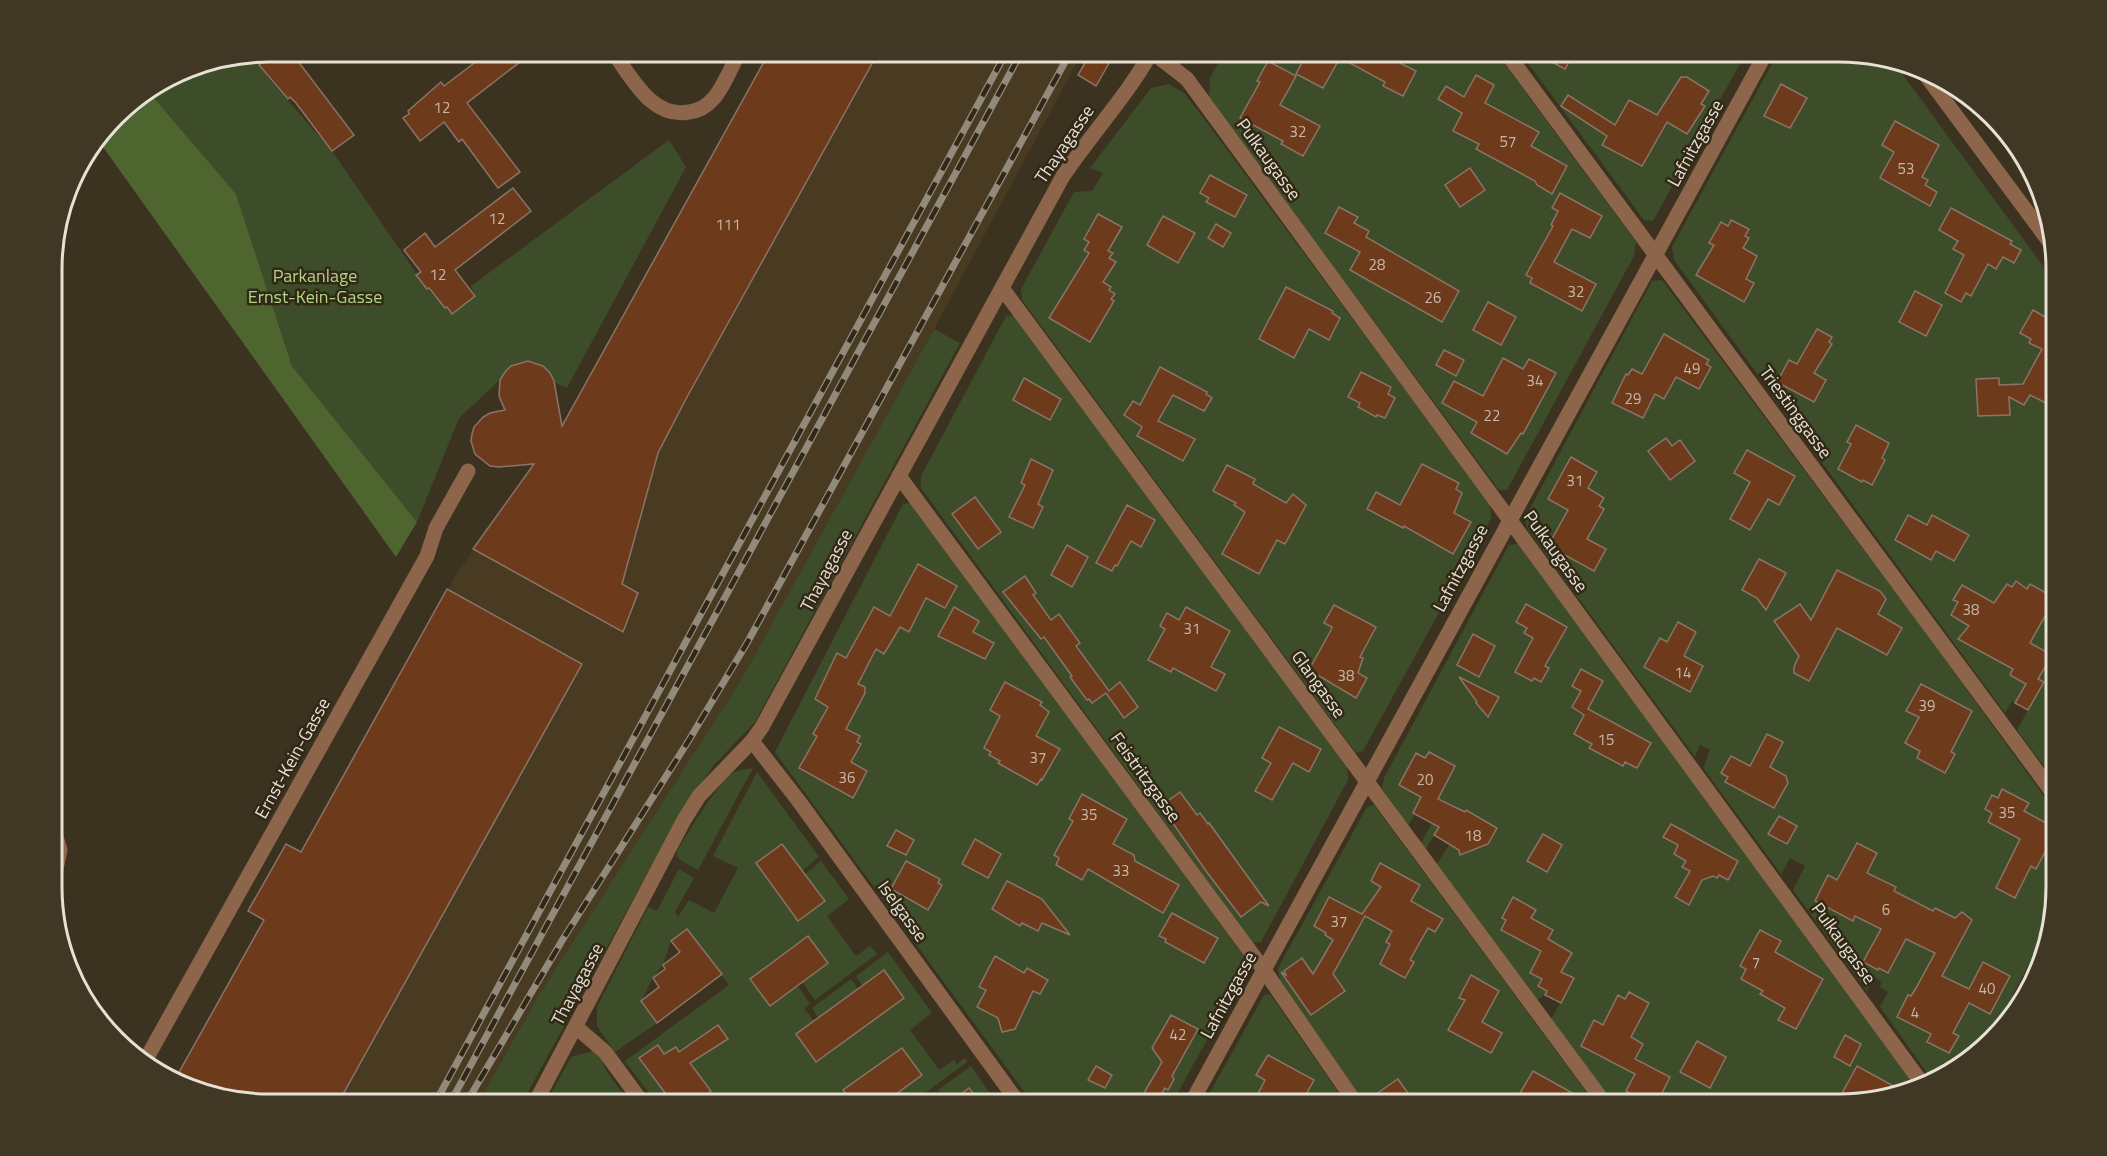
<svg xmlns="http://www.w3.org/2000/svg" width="2107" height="1156" viewBox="0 0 2107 1156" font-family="'Titillium Web',sans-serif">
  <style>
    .built { fill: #483b22 }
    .green { fill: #3d4d29 }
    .forest { fill: #4e6530 }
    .building { fill: #6d3b1c; stroke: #8a7468; stroke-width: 1.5 }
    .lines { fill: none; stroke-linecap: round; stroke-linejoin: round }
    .minor { stroke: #8c654a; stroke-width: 15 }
    .rail-casing { stroke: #928a7b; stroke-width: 7 }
    .rail { stroke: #322816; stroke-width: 4.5; stroke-dasharray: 14; stroke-linecap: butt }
    .labels { text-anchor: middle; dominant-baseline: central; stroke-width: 5; stroke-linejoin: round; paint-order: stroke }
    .number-label { font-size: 15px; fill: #c8b8a7 }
    .street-label { font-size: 18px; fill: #e7e1d5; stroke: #322816 }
    .park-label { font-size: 18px; fill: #b0d584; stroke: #322816 }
    .rim { fill: none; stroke: #e7e1d5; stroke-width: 3 }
  </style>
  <rect width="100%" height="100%" fill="#3c3220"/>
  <!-- built -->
  <path class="built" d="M770,51h313l-149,278 -193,351 -204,318 -60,107h-209l-95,-22 90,-163 -15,-9 38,-67 15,8 156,-279 109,-153z"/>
  <!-- green -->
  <g class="green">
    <path d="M1225,51h270l141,191 -2,14 -127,234h-8l-290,-392 1,-20z"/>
    <path d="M1519,51h228l-94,170 -9,-1z"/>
    <path d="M1779,51h60l56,13 159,217 2,501 -39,-52 11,-20 -16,-9 -7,12 -331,-453 -2,-13z"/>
    <path d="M251,54l19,26 62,71 95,138 25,25 23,-18 -4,-10 198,-146 17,27 -119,221c-4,-2 -11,-4 -13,-7 -5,-6 -6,-11 -12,-15 -17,-11 -33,-1 -42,14l-41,38 -42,104 -125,-156 -56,-172 -88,-103 37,-24z"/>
    <path d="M1169,84l16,10 17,22 288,388 1,14 -128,233 -7,2 -334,-453 -1,-11 53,-97 18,-1 11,-18 -13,-5 61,-80z"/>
    <path d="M1978,111l41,36 15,40z"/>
    <path d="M1662,280l255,341 139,192v75l-11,45 -47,91 -39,45 -28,9 -51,-71 8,-15 -8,-5 2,-5 -8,-5 -7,14 -74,-101 12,-24 -15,-8 -9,16 -78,-106 7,-18 -10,-5 -5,12 -168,-229 -2,-10 127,-237z"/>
    <path d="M1015,315l332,452 1,13 -87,162 -8,1 -332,-455v-12l85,-160z"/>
    <path d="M934,329l26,14 -205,379 -41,43 -36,52 -157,288h-44l60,-107 204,-318z"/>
    <path d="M911,503l333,453 1,15 -74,134h-137l-259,-353 128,-248z"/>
    <path d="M1518,544l397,539 -62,22h-239l-63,-85 9,-17 -15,-8 -8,5 -100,-136 12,-19 -15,-10 -8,14 -5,-6 11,-20 -17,-9 -7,12 -26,-38 2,-10 125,-233z"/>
    <path d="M753,768l-55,102 -18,-10 -3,-4v-5c10,-16 42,-71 57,-79 5,-2 13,-3 19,-4z"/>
    <path d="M757,772l62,85 -17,14 -7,-10 -39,2 43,58 26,-20 -20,-27 16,-13 28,38 -22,17 29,40 14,-10 7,8 -62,46 -13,-18 26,-19 -20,-27 -58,43 20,27 28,-20 12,18 -6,4 10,13 48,-35 -6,-10 32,-24 44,61 -22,17 29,40 15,-10 3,4 8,-6 2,4 -58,43h-5l-8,-11 26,-19 -20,-27 -58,42 10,15h-196l-33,-44 104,-76 -42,-56 -16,12 -8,24 -10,13 -12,23 16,22 -42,29 -18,-26v-19l51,-100 9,4 22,-42 15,9 -19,34 3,5 11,-17 25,13 24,-45 -25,-12z"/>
    <path d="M1374,805l222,300h-233l-83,-124 -2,-13 89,-161z"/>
    <path d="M851,979l7,10 -40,29 -6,-10z"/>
    <path d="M1270,994l77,111h-144l61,-110z"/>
    <path d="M593,1051l9,8 3,10 26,36h-86l26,-48z"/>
    <path d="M971,1066l27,39h-16l-13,-17 -21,15 -10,-13z"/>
    <path d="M934,1093l9,12h-26z"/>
  </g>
  <!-- forest -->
  <path class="forest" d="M148,91l88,103 56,172 125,156 -21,35 -298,-417 27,-35z"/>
  <!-- building -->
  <g class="building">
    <path d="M268,51h41l-12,9 57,75 -22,16 -36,-48 -6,-6 -2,2 -29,-34 3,-2 -7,-9z"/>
    <path d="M490,51h44l-67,52 53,69 -22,16 -36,-49 -3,3 -15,-20 -24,19 -17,-23 6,-4 -1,-3 33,-29 3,4z"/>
    <path d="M770,51h109l-192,346 -29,56 -36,131 16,9 -15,39 -150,-83 61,-85 -35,3 -9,-1 -15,-12 -4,-13 1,-7 2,-7 9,-10 7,-4 15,-3 -6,-14 1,-16 5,-8 6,-6 17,-5 15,5 7,7 4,8 8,45z"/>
    <path d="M1092,51h24l-20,35 -18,-11z"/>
    <path d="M1308,51h7l22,12 -14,25 -27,-14z"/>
    <path d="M1354,51h22l40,20 -13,25 -20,-10 2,-4 -37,-20z"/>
    <path d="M1531,51h44l-10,18z"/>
    <path d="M1268,61l28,15 -16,29 40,21 -17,30 -22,-12 2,-3 -43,-23 20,-36 -3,-1z"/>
    <path d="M1476,75l18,10 -9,18 54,29 -8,14 36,20 -15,28 -15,-9 -2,-4 -59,-32 3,-5 -26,-13 9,-18 -24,-14 8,-13 18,11z"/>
    <path d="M1681,77h6l22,14 -8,13 4,2 -18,28 -20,-12 -25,44 -40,-21 5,-9 -46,-30 7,-11 47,30 14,-25 28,15z"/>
    <path d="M1781,84l26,14 -17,30 -26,-12z"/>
    <path d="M1895,121l44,24 -17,32 6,3 -3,5 12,7 -7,14 -50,-28 14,-26 -12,-7z"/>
    <path d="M1470,168l15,22 -25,17 -15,-22z"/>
    <path d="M1210,175l37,20 -12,22 -29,-15 3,-4 -9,-5z"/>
    <path d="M513,188l18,23 -76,59 20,26 -23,18 -5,-7 -2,1 -16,-20 -2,1 -11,-14 5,-3 -17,-22 21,-17 10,14z"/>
    <path d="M1560,193l42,23 -12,22 -18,-9 -18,33 42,22 -14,27 -52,-28 2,-5 -6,-3 27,-49 -2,-1 7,-14 -6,-3z"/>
    <path d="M1339,207l19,10 -4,6 15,8 -3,6 93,54 -17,31 -92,-52 10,-18 -35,-19z"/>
    <path d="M1951,208l61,33 -2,3 11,6 -7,13 -11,-6 -7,12 -8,-5 -17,32 -5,-3 -5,9 -16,-9 19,-38 -11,-6 5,-8 -19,-11z"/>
    <path d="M1098,214l24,13 -14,24 5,2 -4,5 7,4 -13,20 8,5 -2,3 6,4 -4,5 3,2 -24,41 -41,-24 40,-65 -5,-3 5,-8 -5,-3z"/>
    <path d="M1163,216l32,17 -17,30 -31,-18z"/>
    <path d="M1731,220l18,9 -4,7 4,2 -6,10 14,8 -11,23 8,4 -10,19 -48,-27 18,-30 -5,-2 12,-21 7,4z"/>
    <path d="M1216,224l15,9 -8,14 -15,-9z"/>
    <path d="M1286,287l47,24 -1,2 8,5 -11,22 -20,-11 -15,29 -35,-19z"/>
    <path d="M1915,291l27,14 -16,31 -27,-14z"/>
    <path d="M1488,302l28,15 -15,28 -28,-15z"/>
    <path d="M2033,310l21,12 1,66 -9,15 -16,-8 -6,10 -15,-8 1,18 -32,1 -2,-37 23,-1v7l24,-1 19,-35 -13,-6 2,-4 -11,-6z"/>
    <path d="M1817,329l15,8 -3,5 3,2 -18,29 12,7 -12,22 -37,-20 12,-22 8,4z"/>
    <path d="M1664,334l45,26 -3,4 5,3 -12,22 -23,-12 -12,22 -9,-5 -12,24 -31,-15 14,-29 2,1 4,-6 10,5z"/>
    <path d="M1444,350l20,10 -8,16 -20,-11z"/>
    <path d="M1503,358l20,11 6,-10 27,14 -33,61 -2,-1 -14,21 -36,-21 6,-11 -35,-19 12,-22 29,15z"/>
    <path d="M1160,367l47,25 -1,2 6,4 -8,13 -31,-16 -15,26 37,18 -12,22 -46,-25 5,-9 -18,-12 9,-14 7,4z"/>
    <path d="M1361,372l30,15 -3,7 7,4 -10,20 -8,-3 -1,2 -18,-10 2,-4 -12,-6z"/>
    <path d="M1024,378l37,21 -11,21 -37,-20z"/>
    <path d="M1856,425l33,18 -7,15 3,2 -13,25 -9,-5 -1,2 -24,-13 13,-25 -4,-2z"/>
    <path d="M1666,438l6,8 8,-6 15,21 -25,19 -22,-29z"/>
    <path d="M1747,450l48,26 -16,29 -11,-6 -18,31 -20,-11 20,-37 -16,-9z"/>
    <path d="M1571,457l26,15 -9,16 16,10 -5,8 5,3 -17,30 19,10 -12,22 -46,-25 20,-36 -20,-11z"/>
    <path d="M1031,459l22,11 -15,34 5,3 -10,21 -24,-11 16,-32 -4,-2z"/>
    <path d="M1422,464l37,19 -3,6 6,4 -8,20 17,9 -18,32 -49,-28 -1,2 -36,-19 9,-17 24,13z"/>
    <path d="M1227,465l28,14 -2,5 33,19 7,-9 13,11 -21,39 -8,-4 -18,34 -37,-20 23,-42 -11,-7 2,-2 -23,-12z"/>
    <path d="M975,497l26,35 -23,17 -26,-35z"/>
    <path d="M1127,505l28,15 -14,27 -10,-6 -14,25 -2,-1 -3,6 -16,-8z"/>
    <path d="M1908,515l19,10 5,-10 37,20 -15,26 -18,-10 -5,9 -36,-20z"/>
    <path d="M1067,545l21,12 -16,30 -21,-12z"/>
    <path d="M1759,559l27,14 -20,37 -9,-12 -15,-8z"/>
    <path d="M918,564l39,22 -12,22 -19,-10 -17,34 -9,-5 -16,27 -8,-5 -18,35 7,3v6l-19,36 14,7 -3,6 4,2 -10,18 16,9 -14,27 -54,-30 18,-32 -4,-2 15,-27 -13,-8 22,-46 9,5 28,-51 16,9z"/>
    <path d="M1837,570l43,21 6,8 -8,15 24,14 -15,27 -50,-27 -28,53 -15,-8v-6l5,-11 -25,-35 26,-17 11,16z"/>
    <path d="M1025,576l11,17 -3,2 18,25 8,-6 21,29 -4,3 33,45 11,-9 18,25 -14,11 -18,-25 -14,10 -3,-4 -2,1 -17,-23 2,-1 -28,-39 -3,2 -38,-47z"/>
    <path d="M2016,581l11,8 3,-5 25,14 -25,45 22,12 -14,24 6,3 -16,28 -13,-7 11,-19 -16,-9 3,-6 -55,-30 11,-13 -18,-11 7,-13 -5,-2 9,-15 32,18 13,-19 5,3z"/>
    <path d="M447,589l135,75 -245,441h-69l-95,-22 91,-163 -16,-9 38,-67 15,8z"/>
    <path d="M1526,604l41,23 -22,39 4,2 -8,14 -7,-4 -2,3 -17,-9 18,-34 -9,-5 3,-5 -11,-6z"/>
    <path d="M1334,605l42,22 -16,30 3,1 -5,15 9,5 -11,20 -47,-28 22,-40 1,-3 -8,-4z"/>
    <path d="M954,607l25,14 -6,11 21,11 -9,16 -47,-23z"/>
    <path d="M1186,607l44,24 -19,36 14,7 -9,17 -43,-23 -2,4 -23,-12 17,-31 -5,-3 7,-13 12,7z"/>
    <path d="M1678,622l18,10 -12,24 19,10 -13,26 -46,-25 16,-29 7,4z"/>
    <path d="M1473,634l22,12 -16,31 -22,-12z"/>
    <path d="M1581,669l22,12 -15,28 63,34 -14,25 -12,-6 -2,4 -34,-18 3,-4 -18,-10 10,-19 -12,-8 9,-16 -9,-5z"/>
    <path d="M1459,677l40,20 -11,20 -12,-14 1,-1z"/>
    <path d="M1005,682l37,20 -2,3 9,7 -13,24 24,13 -18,31 -1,-1 -4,6 -39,-22 2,-2 -11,-6 2,-3 -7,-4 16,-32 -10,-6z"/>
    <path d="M1921,684l51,27 -21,41 4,2 -10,19 -28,-15 3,-7 -15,-8 14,-26 -13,-6z"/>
    <path d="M1279,727l42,22 -12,23 -16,-9 -21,37 -17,-9 16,-28 -9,-5z"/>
    <path d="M1767,734l16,8 -13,25 16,9 2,7 -14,25 -49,-26 3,-5 -7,-4 10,-17 19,10z"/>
    <path d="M1429,752l26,14 -17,33 27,13 1,-2 31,18 -9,16 -28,11 -1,-5 -25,-15 5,-8 -26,-14 8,-16 -22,-12 17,-32 9,5z"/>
    <path d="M2002,789l27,14 -5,8 28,15 -4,8 5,3 -17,32 -5,-3 -16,32 -19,-10 24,-49 -32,-17 4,-9 -7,-4 7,-14 6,3z"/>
    <path d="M1180,792l17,23 3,-2 8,11 1,-1 60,83 -8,-4 -20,15 -35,-46 -45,-65z"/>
    <path d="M1082,794l45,25 -14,25 21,11 1,6 44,24 -16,28 -75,-44 -6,11 -26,-15 3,-7 -5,-3 19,-34 -4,-2z"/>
    <path d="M1779,816l18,10 -10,18 -19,-10z"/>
    <path d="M1671,824l67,37 -10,19 -9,-5 -2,3 -4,-2 -11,4 -13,25 -14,-8 15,-26 -8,-4 4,-6 -12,-7 4,-9 -15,-8z"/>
    <path d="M896,830l18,10 -8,15 -19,-9z"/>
    <path d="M1543,834l19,11 -15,27 -20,-11z"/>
    <path d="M975,839l26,15 -13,24 -26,-14z"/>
    <path d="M1857,843l20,10 -10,20 29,14 -2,4 39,20 2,-3 20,10 7,-6 10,8 -30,56 27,13 14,-27 27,14 -20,38 -21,-11 -16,30 6,3 -10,17 -22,-11 4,-8 -34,-17 11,-22 3,1 5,-8 19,-35 -29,-14 -18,34 -9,-5 -1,2 -15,-8 18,-33 -26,-13 -2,5 -38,-20 13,-26 9,5z"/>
    <path d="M782,844l43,57 -27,20 -42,-58z"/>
    <path d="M906,861l34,18 -2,4 4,2 -14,25 -37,-21z"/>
    <path d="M1380,863l40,22 -9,16 32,18 -8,13 -7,-4 -18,32 4,2 -9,16 -25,-14 10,-20 -4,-2 6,-11 -27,-15 -32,58 12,17 -34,24 -30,-43 5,3 -2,-4 18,-13 11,16 20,-34 -8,-5 1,-2 -12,-7 15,-29 33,17 19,-27 -10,-6z"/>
    <path d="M1007,881l35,18 28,36 -28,-12 -4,8 -16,-8 -2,3 -28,-17z"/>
    <path d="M1513,897l23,13 -5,8 22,12 -5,9 24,14 -11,19 13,6 -13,25 -16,-8 2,-4 -9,-5 4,-7 -12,-6 11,-22 -40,-21 5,-10 -4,-2z"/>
    <path d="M1172,913l46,25 -14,25 -39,-21 1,-3 -7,-3z"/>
    <path d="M687,929l35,45 -65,49 -16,-22 18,-14 -6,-9 12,-9 -2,-4 17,-13 -9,-11z"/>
    <path d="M1760,930l21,11 -6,11 48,27 -27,50 -18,-9 7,-12 -25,-14 3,-3 -22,-12 5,-10 -6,-3z"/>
    <path d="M808,936l20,27 -58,43 -20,-27z"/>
    <path d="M995,956l29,17 3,-5 21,12 -8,14 -7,-3 -18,38 -13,3 -4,-14 -21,-11 9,-17 -7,-3z"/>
    <path d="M884,970l20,28 -88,64 -20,-28z"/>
    <path d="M1471,975l28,16 -17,31 20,11 -11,20 -43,-23 17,-30 -6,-2z"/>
    <path d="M1629,992l20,11 -18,34 12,7 -8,15 35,18 -11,22 -4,-3 -5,8 -24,-13 9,-17 -54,-28 13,-26 9,5 15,-30 7,4z"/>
    <path d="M1171,1015l27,14 -26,47 2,3 -6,11 -3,-2 -10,17h-18l25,-43 -10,-14z"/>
    <path d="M718,1025l10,14 -38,24 21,28 -18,14h-19l-35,-47 19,-13 6,9 12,-7 3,5z"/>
    <path d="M1845,1035l16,9 -11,22 -16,-9z"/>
    <path d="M1697,1041l29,16 -16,31 -30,-16z"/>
    <path d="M902,1048l20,27 -41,30h-27l-11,-15z"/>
    <path d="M1268,1055l46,25 -14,25h-48l13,-25 -9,-5z"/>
    <path d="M1096,1066l16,9 -7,13 -17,-8z"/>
    <path d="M1857,1066l42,23 -46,16 -13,-8z"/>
    <path d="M1533,1071l43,24 -5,10h-30l-21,-12z"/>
    <path d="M1398,1079l18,26h-49l-1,-4z"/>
    <path d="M969,1088l13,17h-36z"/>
  </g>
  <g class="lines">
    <!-- minor -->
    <g class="minor">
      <path d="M612,51c20,26 39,68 77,61 10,-1 17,-5 24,-13 10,-10 19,-34 27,-48"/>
      <path d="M1505,51l551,746"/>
      <path d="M1152,52l35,27 734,1003"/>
      <path d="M1922,70l132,178"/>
      <path d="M1002,288l604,817"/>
      <path d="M899,476l365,494 93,135"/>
      <path d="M752,741l46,59 222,305"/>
      <path d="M53,826l7,24 -7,34"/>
      <path d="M576,1027l29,25 39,53"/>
      <path d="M145,1061l282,-505 9,-28 32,-57"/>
      <path d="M534,1105l150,-285 15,-24 53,-55 10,-14 301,-551c29,-43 64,-80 89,-125"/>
      <path d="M1190,1105l577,-1054"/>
    </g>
    <defs>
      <g id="rail">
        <path d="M434,1105l573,-1054"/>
        <path d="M449,1105l573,-1054"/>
        <path d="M465,1105l98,-166 126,-199 58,-97 324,-592"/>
      </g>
    </defs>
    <!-- rail casing -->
    <use href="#rail" class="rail-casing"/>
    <!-- rail -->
    <use href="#rail" class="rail"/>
  </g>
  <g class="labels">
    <!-- number labels -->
    <g class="number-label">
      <text x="442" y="107">12</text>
      <text x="1298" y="131">32</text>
      <text x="1508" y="141">57</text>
      <text x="1906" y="168">53</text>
      <text x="497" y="218">12</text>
      <text x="728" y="224">111</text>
      <text x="1377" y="264">28</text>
      <text x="438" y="274">12</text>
      <text x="1576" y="291">32</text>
      <text x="1433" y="297">26</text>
      <text x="1692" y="368">49</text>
      <text x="1535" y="380">34</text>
      <text x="1633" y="398">29</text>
      <text x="1492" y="415">22</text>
      <text x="1575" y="480">31</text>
      <text x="1971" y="609">38</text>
      <text x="1192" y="628">31</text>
      <text x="1683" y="672">14</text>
      <text x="1346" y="675">38</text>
      <text x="1927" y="705">39</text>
      <text x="1606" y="739">15</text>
      <text x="1038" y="757">37</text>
      <text x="847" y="777">36</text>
      <text x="1425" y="779">20</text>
      <text x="2007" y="812">35</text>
      <text x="1089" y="814">35</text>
      <text x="1473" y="835">18</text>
      <text x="1121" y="870">33</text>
      <text x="1886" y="909">6</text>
      <text x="1339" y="921">37</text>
      <text x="1756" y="962">7</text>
      <text x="1987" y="988">40</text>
      <text x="1915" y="1012">4</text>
      <text x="1178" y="1034">42</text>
    </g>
    <!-- street labels -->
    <g class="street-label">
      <text transform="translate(1695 143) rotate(-61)">Lafnitzgasse</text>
      <text transform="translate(1064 144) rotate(-56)">Thayagasse</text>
      <text transform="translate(1269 159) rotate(54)">Pulkaugasse</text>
      <text transform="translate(1796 412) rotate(54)">Triestinggasse</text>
      <text transform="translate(1556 551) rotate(54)">Pulkaugasse</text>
      <text transform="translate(1460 568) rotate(-62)">Lafnitzgasse</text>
      <text transform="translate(826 570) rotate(-62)">Thayagasse</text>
      <text transform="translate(1319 684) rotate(54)">Glangasse</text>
      <text transform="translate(292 758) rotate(-61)">Ernst-Kein-Gasse</text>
      <text transform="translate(1146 777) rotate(54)">Feistritzgasse</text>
      <text transform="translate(903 911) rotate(54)">Iselgasse</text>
      <text transform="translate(1844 943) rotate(54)">Pulkaugasse</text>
      <text transform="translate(577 984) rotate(-62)">Thayagasse</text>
      <text transform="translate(1228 995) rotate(-61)">Lafnitzgasse</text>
    </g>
    <!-- park labels -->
    <g class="park-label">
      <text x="315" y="275">Parkanlage<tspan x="315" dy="21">Ernst-Kein-Gasse</tspan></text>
    </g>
  </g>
  <!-- crop -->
  <path d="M0 0H2107V1156H0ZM269 62H1839A207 207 0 0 1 2046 269V887A207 207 0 0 1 1839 1094H269A207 207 0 0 1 62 887V269A207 207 0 0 1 269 62Z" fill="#403725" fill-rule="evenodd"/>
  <path class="rim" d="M269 62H1839A207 207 0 0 1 2046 269V887A207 207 0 0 1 1839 1094H269A207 207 0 0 1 62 887V269A207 207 0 0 1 269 62Z"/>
</svg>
